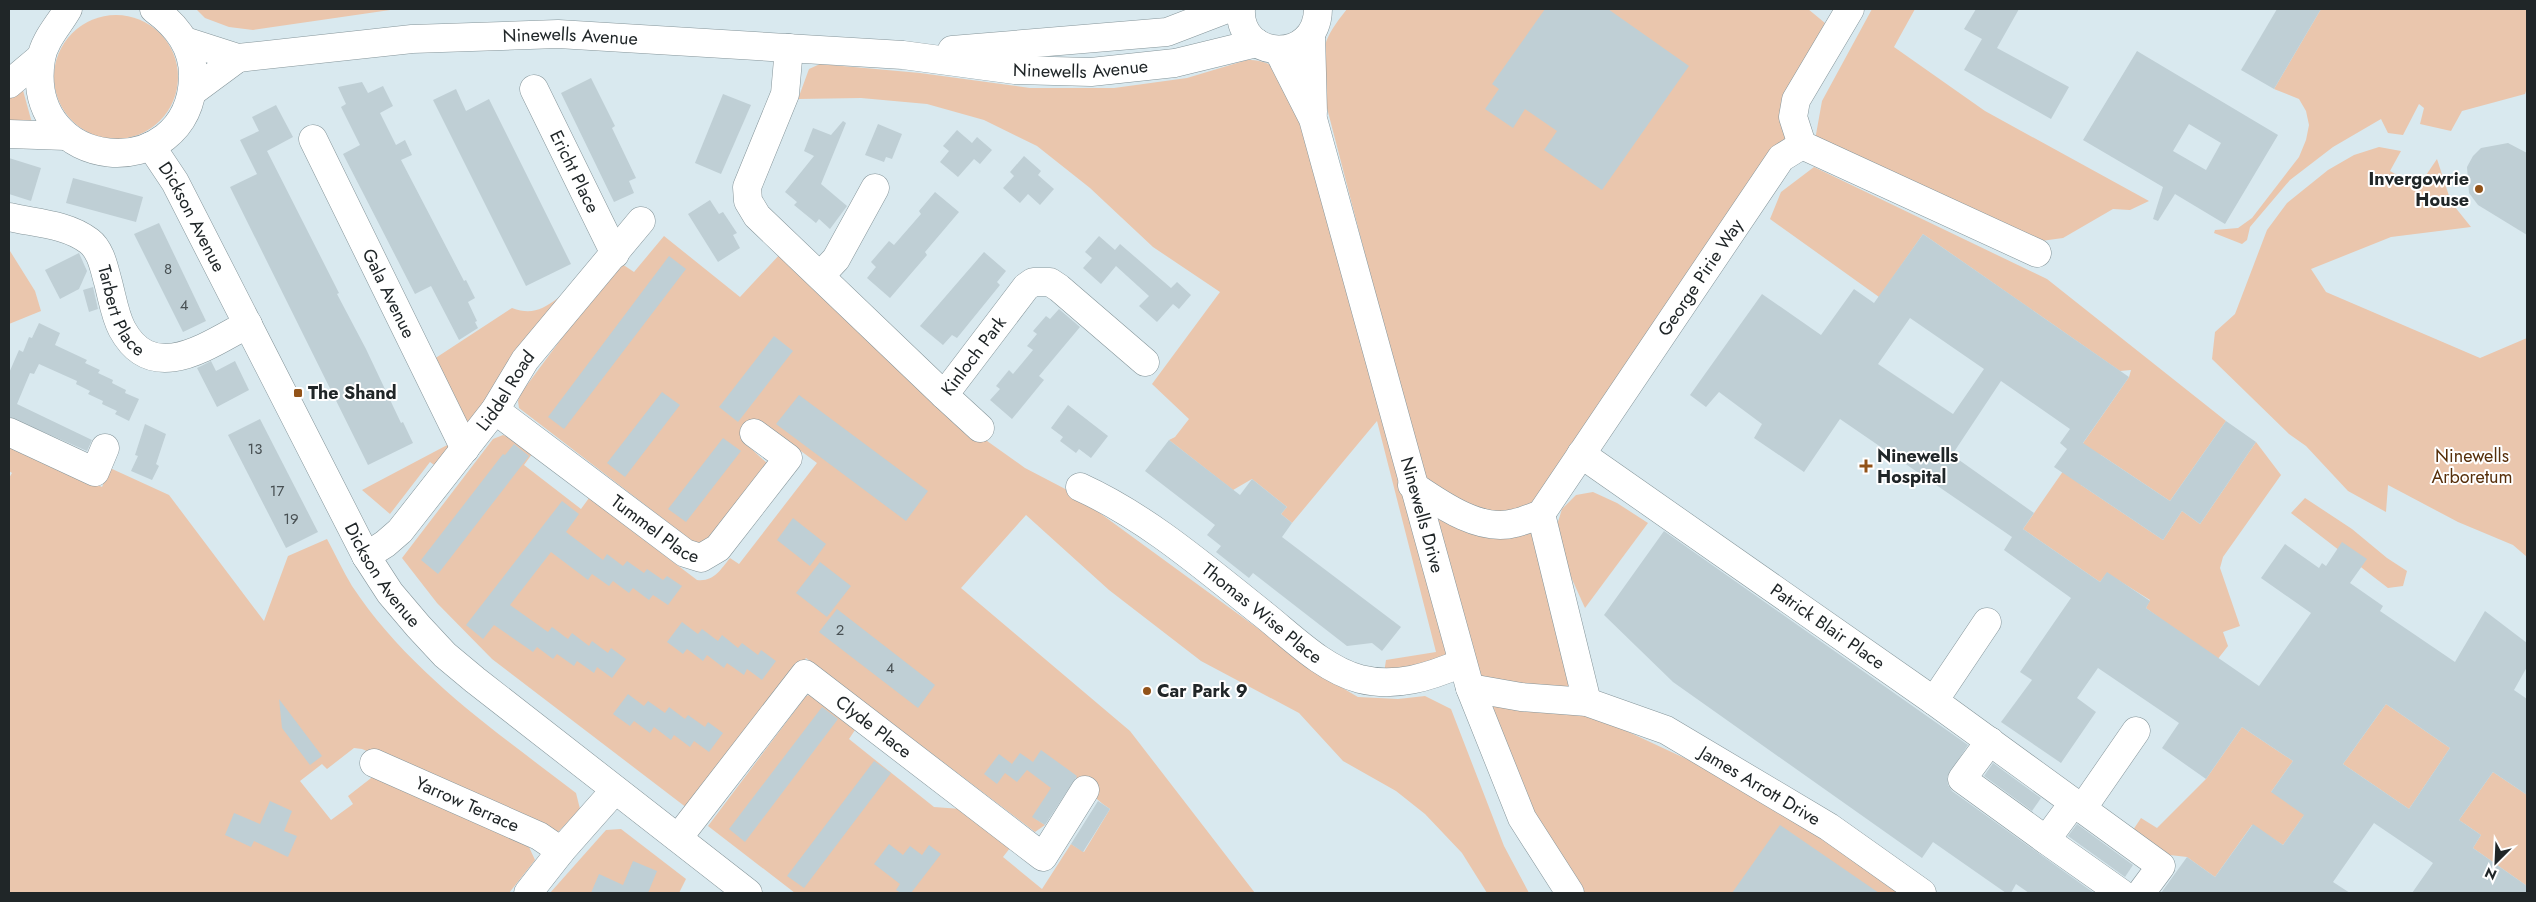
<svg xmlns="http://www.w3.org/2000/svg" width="2536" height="902" viewBox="0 0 2536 902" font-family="Jost,sans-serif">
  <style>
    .green { fill: #eac6ad }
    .building { fill: #bfcfd5; fill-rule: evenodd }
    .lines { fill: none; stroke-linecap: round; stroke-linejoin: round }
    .minor-casing { stroke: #85959a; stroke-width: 29 }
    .minor { stroke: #fff; stroke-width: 28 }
    .poi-dot { fill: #925319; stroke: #fff; stroke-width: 2 }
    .labels { text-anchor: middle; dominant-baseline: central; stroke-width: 4; stroke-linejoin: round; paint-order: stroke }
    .number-label { font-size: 15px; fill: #485053 }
    .street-label { font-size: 18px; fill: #202628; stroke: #fff }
    .poi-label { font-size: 18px; font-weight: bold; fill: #202628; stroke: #fff; text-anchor: start }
    .park-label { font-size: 18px; fill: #572f0a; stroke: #fff }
  </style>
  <rect width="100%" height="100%" fill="#d9e9ef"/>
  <!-- green -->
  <g class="green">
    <path d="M196,9h201l-144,21 -24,-3 -24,-9z"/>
    <path d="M1347,9h461l17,14 -14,30 -18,83 -259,372 56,206 133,62 183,117h-330l-50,-79 -51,-137 -154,-592c1,-38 2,-46 26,-76z"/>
    <path d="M1872,9h43l-21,38 91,64 164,90 -19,9 -17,-1 -50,29 -22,3 -226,-101 7,-39z"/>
    <path d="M2321,9h206v79l-2,6 -63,17 -11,20 -31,-7 4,-16 -5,-4 -16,31 -15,-2 -7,-14 -48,28 -43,33 -40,47 -3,13 -5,4 -28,-11 1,-3 23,-2 14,-10 47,-61 7,-17 3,-15 -3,-14 -7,-12 -25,-10z"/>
    <circle cx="116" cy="77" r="62"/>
    <path d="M1247,60c21,0 30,7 43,24l160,575 -66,14 2,-13 50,-8 -59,-231 -85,102 -11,-9 6,-7 -35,-28 -19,11 -64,-50 6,-3 14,-18 -37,-35 68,-92 -67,-45 -63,-59 -53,-42 -53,-26 -57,-16 -66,-6 -63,1 11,-30 11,-5 100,9 110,15h84l73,-10z"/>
    <path d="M21,83l11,40 -23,-3v-27z"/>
    <path d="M2379,147l22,4 -11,20 28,16 19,-28 14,43 20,25 -80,10 -80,32 15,23 154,66 47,-20v219l-14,-12 -55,-23 -70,-37 -2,27 -38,-21 -42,-45 -17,-12 -77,-75 3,-27 20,-18 32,-84 20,-27 41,-33 26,-15z"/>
    <path d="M1814,167l233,112 179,142 -56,80 -69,-46 -22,-6 50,-72 2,-7 -11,1 -197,-137 -44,63 -109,-78 11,-27z"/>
    <path d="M664,236l76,61 42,-45 191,179 52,37 46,24 256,187 31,18 40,2 27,-3 26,13 53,137 25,47h-42l-25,-40 -37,-39 -29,-23 -53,-30 -44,-48 -98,-52 -92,-71 -83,-75 -65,73 169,143 125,162h-460l-87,-67 98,-130 6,-2 45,33 -8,12 85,68 27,2 49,39 -7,9 39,32 29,-45 13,8 26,-43c-18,-11 -28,-29 -45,-41l-32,49 12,8 -10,7 -229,-174 -119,150 -195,-149 -55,-56 -35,-45 91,-119 10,-4 12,5 17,14 -8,11 57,44 8,-11 108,82c17,2 23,-10 33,-22l9,6 78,-101 -55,-41 -16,22 23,21 -64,79h-9l-177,-136 -1,-7 3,-8 58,-78 43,-51 12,8z"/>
    <path d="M10,251l25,40 6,20 -32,13z"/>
    <path d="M558,298l3,6 -85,122h-13l-32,-65 81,-53c19,7 30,2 46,-10z"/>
    <path d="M2256,442l25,33 -58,82 -3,11 20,58 -17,6 5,14 -11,14 -71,-52 4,-8 -43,-27 -7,9 -77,-53 52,-75 6,31 82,55 19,-29 18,13z"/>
    <path d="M9,443l93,44 8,-19 59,27 95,126 24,-65 39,-17c8,15 16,32 25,47 57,86 143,145 224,207l4,16 -22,23 -196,-83 -8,-1 -27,21 -5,-5 -22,17 31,39 22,-16 -5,-8 27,-21 154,72 6,13 -26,33h-500v-415l3,-5 -3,-2z"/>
    <path d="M451,443l-11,26 -10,-7 -40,52 -28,-24z"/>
    <path d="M1593,492l24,11 31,20 -63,85 -28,-62v-21l5,-16 14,-14z"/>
    <path d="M2305,498l47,31 35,29 20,13 -4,15 -15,2 -97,-75z"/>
    <path d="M2386,704l64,44 -41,61 -66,-45z"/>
    <path d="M2242,727l51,34 -22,31 58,-12 -46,65 -31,-20 -37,52 -28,-20 -26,-3 -30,-21 10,-15 16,10 49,-49z"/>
    <path d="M2493,772l34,23v91l-54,-38 8,-13 -22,-15z"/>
    <path d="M621,829l65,50 -7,14h-129l56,-63z"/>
  </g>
  <!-- building -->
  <g class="building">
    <path d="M1545,9h63l81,57 -87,124 -58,-40 13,-19 -32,-22 -12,19 -28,-19 14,-20 -7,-5z"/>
    <path d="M1976,9h43l-22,39 72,39 -18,32 -87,-49 18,-31 -18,-10z"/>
    <path d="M2277,9h44l-47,80 -33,-19z"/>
    <path d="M2137,51l141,84 -53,89 -50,-30 -17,27 -5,-2 10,-32 -80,-47zM2189,124l32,19 -15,27 -33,-19z"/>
    <path d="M591,78l24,48 -3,2 24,50 -7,3 5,12 -20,9 -53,-109z"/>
    <path d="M362,82l6,11 15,-7 10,20 -13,7 16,32 9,-5 7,15 -11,5 63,121 2,-1 9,18 -7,4 9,19 -2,1 3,6 -19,12 -28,-54 -16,8 -72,-140 17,-9 -19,-38 5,-3 -8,-17z"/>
    <path d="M456,89l10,22 23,-12 82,165 -45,22 -93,-186z"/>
    <path d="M723,94l28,11 -30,69 -26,-11z"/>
    <path d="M276,105l17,32 -26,14 72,142 -2,1 29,55 35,74 2,-1 10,21 -45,22 -138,-278 27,-13 -17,-34 19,-9 -7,-14z"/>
    <path d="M843,121l3,2 -25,61 26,22 -17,23 -11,-10 -3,4 -22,-18 3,-3 -12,-10 29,-36 -10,-5 9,-23 18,7z"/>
    <path d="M878,124l24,10 -10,25 -6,-2 -2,5 -19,-7z"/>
    <path d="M957,130l15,13 5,-6 15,13 -12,14 -6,-5 -16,18 -18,-15 9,-11 -6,-5z"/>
    <path d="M2508,143l19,10v82l-49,-30 -9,-12 -2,-26 6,-11 8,-8z"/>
    <path d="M1024,156l17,15 -3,4 16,14 -14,16 -12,-11 -8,9 -17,-15 11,-12 -4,-4z"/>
    <path d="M9,158l32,10 -10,33 -22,-7z"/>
    <path d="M73,178l70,19 -7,25 -70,-19z"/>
    <path d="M935,192l24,20 -34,40 2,3 -37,43 -23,-20 9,-11 -5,-5 18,-21 5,4 27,-31 -2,-3z"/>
    <path d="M710,200l9,14 4,-2 14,21 -4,2 7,13 -22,14 -30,-48z"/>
    <path d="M159,223l47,98 -23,11 -49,-98z"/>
    <path d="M1923,234l206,143 -46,66 87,58 56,-80 30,21 -56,82 -18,-13 -19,29 -109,-73 13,-18 -7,-6 10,-14 -69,-48 -49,74 82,58 -11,16 77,53 7,-10 43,29 -4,7 113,78 52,-73 -50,-35 24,-34 34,24 3,-5 4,3 16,-24 25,17 -17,24 33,23 -3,5 75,51 30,-51 42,32v24l-13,23 13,9v96l-34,-23 -34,48 22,15 -8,13 54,38v7h-115l21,-30 -59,-40 -41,59 17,11h-189l26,-36 28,20 38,-53 30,21 21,-30 -33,-23 22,-31 -51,-34 -36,52 -44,-31 17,-25 -81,-55 -21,30 19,14 -35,51 -60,-41 31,-42 -12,-8 51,-74 -67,-48 8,-13 -172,-118 -36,53 -50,-34 8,-14 -43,-32 -13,15 -16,-12 72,-101 59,41 33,-46 20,14zM1910,318l74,51 -31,45 -75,-50zM2386,704l64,44 -41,61 -66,-45z"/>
    <path d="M1099,236l16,14 5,-6 51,44 6,-6 14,13 -12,14 -6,-5 -16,18 -18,-16 10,-10 -33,-30 -15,18 -18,-16 9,-10 -7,-6z"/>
    <path d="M984,252l22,19 -9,11 3,3 -43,53 -5,-3 -9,10 -23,-19z"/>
    <path d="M79,253l8,18 -8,18 -19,10 -15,-29z"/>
    <path d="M669,256l17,13 -122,160 -16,-12z"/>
    <path d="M93,287l5,22 -9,3 -6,-22z"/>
    <path d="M1059,309l21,18 -41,49 5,4 -32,39 -22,-19 10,-11 -4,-3 13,-16 4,4 20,-24 -6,-4 10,-12 -4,-3 13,-15 4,3z"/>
    <path d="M39,323l21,10 -5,12 32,15 -2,3 15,7 -2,3 15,7 -1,3 14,7 -1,3 14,6 -10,22 -14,-7 2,-3 -15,-7 1,-3 -15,-7 2,-3 -14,-7 1,-3 -38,-17 -5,10 -4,-1 -13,31 75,36 -5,11 -78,-34v-44l10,-23 4,2 6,-15 3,1z"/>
    <path d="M774,336l19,15 -55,71 -19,-15z"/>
    <path d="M211,361l5,10 19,-10 14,29 -32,17 -20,-39z"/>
    <path d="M662,392l18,13 -55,72 -18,-14z"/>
    <path d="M799,395l129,96 -22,30 -130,-97z"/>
    <path d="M1068,405l40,31 -17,22 -12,-9 -3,4 -16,-12 3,-4 -12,-9z"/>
    <path d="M260,419l58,113 -32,16 -58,-113z"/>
    <path d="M145,424l21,10 -10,30 3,2 -7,14 -21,-9 7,-15 -3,-1z"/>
    <path d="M723,438l18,13 -55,71 -18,-13z"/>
    <path d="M1169,440l71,55 12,-16 35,28 -6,7 11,9 -10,14 119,90 -19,24 -10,-8 -25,3 -94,-73 -4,5 -33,-26 5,-6 -14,-11 8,-10 -70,-54z"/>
    <path d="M514,444l15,12 -91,118 -17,-14 82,-106 2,1z"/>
    <path d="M562,501l17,13 -13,18 37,28 4,-6 16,12 4,-5 17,12 3,-4 16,11 4,-4 15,10 -14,19 -15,-10 -4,5 -16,-12 -4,5 -16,-12 -4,5 -17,-12 -4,6 -37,-28 -41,53 38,27 4,-5 16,12 4,-6 17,13 3,-5 16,12 3,-5 15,11 -14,19 -15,-11 -3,6 -17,-12 -3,5 -17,-12 -4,5 -16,-12 -4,5 -39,-27 -11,14 -17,-14z"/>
    <path d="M793,518l33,26 -16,22 -33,-26z"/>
    <path d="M1664,531l304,214 -21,32 1,8 4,6 142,102h-65l-13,-9 -5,9h-5l-73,-51 -11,16 -249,-176 -69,-67z"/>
    <path d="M820,562l31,24 -24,31 -31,-24z"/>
    <path d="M837,609l98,76 -17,23 -99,-76z"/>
    <path d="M682,622l16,12 4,-5 16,12 4,-6 16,13 4,-5 16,12 3,-5 15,11 -14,19 -15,-11 -3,6 -17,-12 -3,5 -17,-13 -4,6 -16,-12 -4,5 -16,-12z"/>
    <path d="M628,694l16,12 4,-5 17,12 4,-6 16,12 3,-4 17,12 3,-5 15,11 -14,19 -15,-11 -4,6 -16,-12 -3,5 -17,-13 -4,6 -16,-12 -4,5 -17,-12z"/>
    <path d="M279,699l43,57 -12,9 -28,-37z"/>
    <path d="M822,707l16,12 -93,123 -16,-13z"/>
    <path d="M1041,750l36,26 -32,49 -13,-8 19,-29 -24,-18 -10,12 -12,-9 -8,11 -13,-10 15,-20 13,10 -6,8 14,-19 13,9z"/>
    <path d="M874,761l17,12 -87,115 -17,-12z"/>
    <path d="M1993,763l48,35 -9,13 -48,-35z"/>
    <path d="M270,801l22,10 -8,20 13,5 -9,21 -34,-16 -3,6 -26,-12 9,-22 26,11z"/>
    <path d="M1098,801l12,8 -27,43 -12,-8z"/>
    <path d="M2077,824l56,41 -8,12 -57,-41z"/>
    <path d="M1780,825l99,68h-147z"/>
    <path d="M889,844l14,11 7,-9 12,9 7,-10 12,9 -30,39h-10l-5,-3 4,-6 -26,-20z"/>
    <path d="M633,861l24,10 -9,22h-57l8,-19 24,11z"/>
  </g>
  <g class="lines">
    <defs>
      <g id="minor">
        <path d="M68,9c-9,16 -24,31 -27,50 -18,115 148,128 152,19 1,-31 -16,-52 -39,-69"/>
        <path d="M1241,9c-3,52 76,56 77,0"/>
        <path d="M1311,34l2,78"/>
        <path id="s1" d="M185,41l53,17 174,-19 146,-5 345,21 112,15 76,2 84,-9 82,-20"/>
        <path id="s2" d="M789,48l-4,46 -38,93 1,14 9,15 187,179 82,-108 7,-5h17l9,6 86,74"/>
        <path d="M952,50l215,-18 60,-23"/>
        <path id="s3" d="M1278,50l35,69 157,569 52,130 48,75"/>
        <path d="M9,84l32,-27"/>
        <path id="s4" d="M534,89l81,165"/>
        <path d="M192,92l46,-34"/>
        <path d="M9,134l57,2"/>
        <path id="s5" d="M313,139l152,310"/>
        <path d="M1802,145l-9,-28 3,-17 54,-91"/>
        <path id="s6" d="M151,146l24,36 191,374 24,37 28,33 27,29 30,25 273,213"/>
        <path id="s7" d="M9,217c26,6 58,7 80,24 12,9 15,27 19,41 4,15 7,34 14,47 31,57 86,16 126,-5"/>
        <path d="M821,275l15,-16 39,-71"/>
        <path d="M944,395l36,33"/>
        <path id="s8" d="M495,410l190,143 16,5 17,-10 70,-90 -34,-25"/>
        <path d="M9,432l86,40 10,-24"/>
        <path id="s9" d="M1581,454l353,247 227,165 -20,27"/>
        <path id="s10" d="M1412,485c28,19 68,48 103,38 9,-2 18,-6 26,-9l240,-356 21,-13 235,108"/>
        <path id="s11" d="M1080,487c68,31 125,81 183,127 29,23 60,55 97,65 36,9 69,-2 102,-16"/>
        <path d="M1541,514l46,188"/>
        <path id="s12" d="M366,556l19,-12 15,-13 95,-121 30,-50 116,-139"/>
        <path id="s13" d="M1470,688l51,9 66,5 79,28 163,97 93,66"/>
        <path d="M1934,701l53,-79"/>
        <path d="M1990,741l-28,38 84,61"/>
        <path id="s14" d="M374,763l165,73 22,15"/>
        <path d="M2074,802l-28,38 75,53"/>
        <path d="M2082,809l54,-78"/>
        <path id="s15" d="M678,838l127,-164 238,183 42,-67"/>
        <path d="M528,893l33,-42 54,-61"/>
      </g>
    </defs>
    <!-- minor casing -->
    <use href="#minor" class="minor-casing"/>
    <!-- minor -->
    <use href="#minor" class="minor"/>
  </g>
  <!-- markers -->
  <g class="poi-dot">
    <circle cx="2479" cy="189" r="5"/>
    <rect x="293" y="388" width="10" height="10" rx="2.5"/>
    <path d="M1863.5 458.5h5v5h5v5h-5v5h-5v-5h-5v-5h5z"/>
    <circle cx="1147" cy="691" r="5"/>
  </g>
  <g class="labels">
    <!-- number labels -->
    <g class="number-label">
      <text x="168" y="269">8</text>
      <text x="184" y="305">4</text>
      <text x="255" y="449">13</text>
      <text x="277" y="491">17</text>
      <text x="291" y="519">19</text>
      <text x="840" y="630">2</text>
      <text x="890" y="668">4</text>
    </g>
    <!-- street labels -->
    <g class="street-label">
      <text stroke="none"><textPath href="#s1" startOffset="389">Ninewells Avenue</textPath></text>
      <text stroke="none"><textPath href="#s1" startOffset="901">Ninewells Avenue</textPath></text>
      <text stroke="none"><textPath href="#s4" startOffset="92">Ericht Place</textPath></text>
      <text stroke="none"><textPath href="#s6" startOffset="82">Dickson Avenue</textPath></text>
      <text stroke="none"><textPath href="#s10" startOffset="426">George Pirie Way</textPath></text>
      <text stroke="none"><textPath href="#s5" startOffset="172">Gala Avenue</textPath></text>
      <text stroke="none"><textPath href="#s7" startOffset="162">Tarbert Place</textPath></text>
      <text stroke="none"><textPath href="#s2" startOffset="486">Kinloch Park</textPath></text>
      <text stroke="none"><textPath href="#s12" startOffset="218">Liddel Road</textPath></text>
      <text stroke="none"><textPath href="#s3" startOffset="488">Ninewells Drive</textPath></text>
      <text stroke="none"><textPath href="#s8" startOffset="200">Tummel Place</textPath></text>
      <text stroke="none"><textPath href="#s6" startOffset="488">Dickson Avenue</textPath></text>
      <text stroke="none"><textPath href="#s11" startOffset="222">Thomas Wise Place</textPath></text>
      <text stroke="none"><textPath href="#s9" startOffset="301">Patrick Blair Place</textPath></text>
      <text stroke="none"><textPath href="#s15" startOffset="294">Clyde Place</textPath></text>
      <text stroke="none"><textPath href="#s13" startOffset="311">James Arrott Drive</textPath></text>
      <text stroke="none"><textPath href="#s14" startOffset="102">Yarrow Terrace</textPath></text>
    </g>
    <!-- poi labels -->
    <g class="poi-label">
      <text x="2469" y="179" text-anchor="end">Invergowrie<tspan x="2469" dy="21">House</tspan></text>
      <text x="308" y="393">The Shand</text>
      <text x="1877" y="456">Ninewells<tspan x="1877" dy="21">Hospital</tspan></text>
      <text x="1157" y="691">Car Park 9</text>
    </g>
    <!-- park labels -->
    <g class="park-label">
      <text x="2472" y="456">Ninewells<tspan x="2472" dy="21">Arboretum</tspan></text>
    </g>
  </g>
  <!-- border -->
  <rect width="2536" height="902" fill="none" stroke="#202628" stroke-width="20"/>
  <!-- north arrow -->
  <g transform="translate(2496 862) rotate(204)" stroke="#ffffff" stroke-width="4" paint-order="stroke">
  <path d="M0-4L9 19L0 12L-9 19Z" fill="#202628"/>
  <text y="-8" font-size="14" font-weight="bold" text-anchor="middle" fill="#202628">N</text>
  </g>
</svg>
